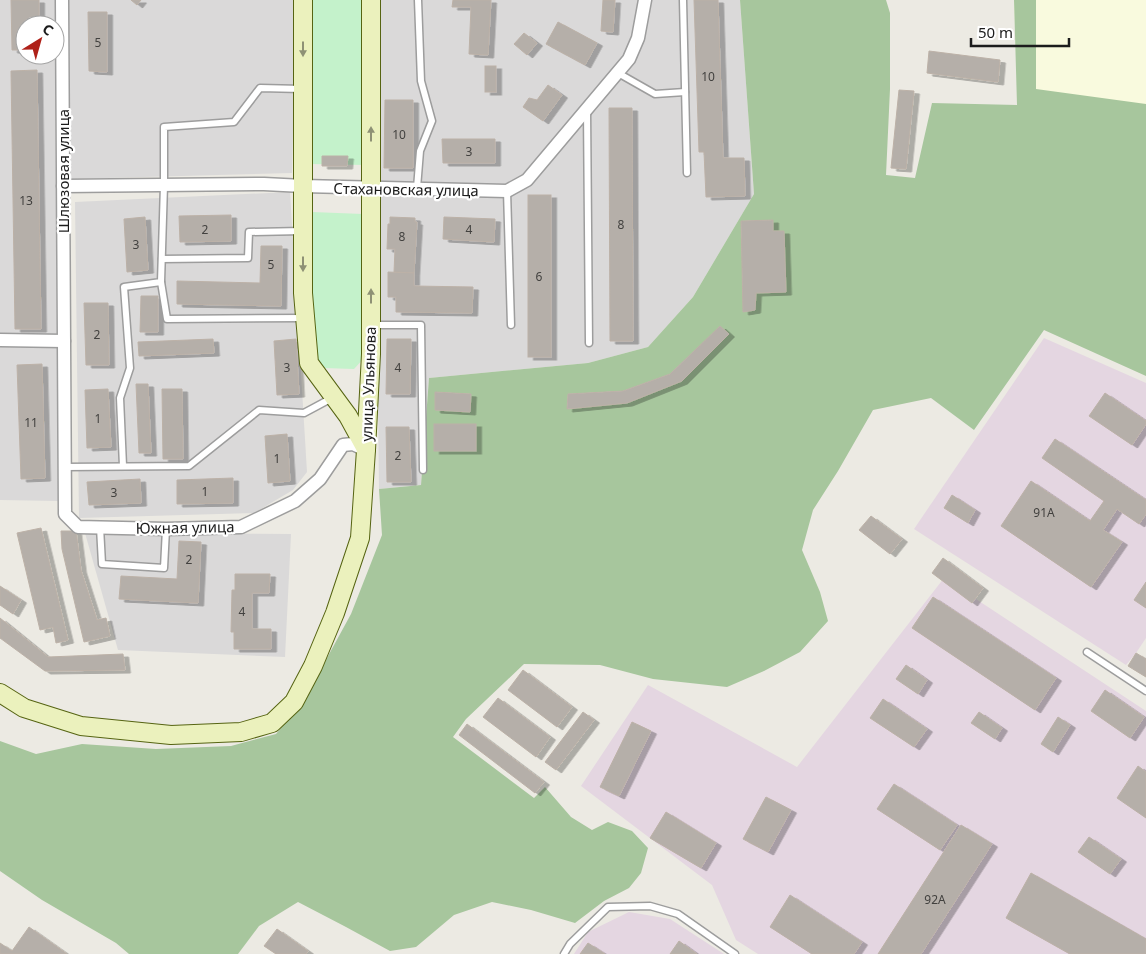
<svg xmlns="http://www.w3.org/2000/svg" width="1146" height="954" viewBox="0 0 1146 954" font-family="'Noto Sans',sans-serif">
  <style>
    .residential { fill: #dad9d9 }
    .industrial { fill: #e4d6e1 }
    .education { fill: #f9fade }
    .forest { fill: #a7c69d; fill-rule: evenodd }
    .park { fill: #c4f2cb }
    .building { fill: #b5afa9; stroke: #bcb1a7; filter: url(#shadow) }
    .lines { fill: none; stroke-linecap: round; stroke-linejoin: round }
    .lane-casing { stroke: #9d9d9d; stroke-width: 9 }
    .street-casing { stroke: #9d9d9d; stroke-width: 15 }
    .secondary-casing { stroke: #566412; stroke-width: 20 }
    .lane { stroke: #fff; stroke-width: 6 }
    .street { stroke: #fff; stroke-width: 12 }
    .secondary { stroke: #ebf1bd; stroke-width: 18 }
    .oneway { fill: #8e9175 }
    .labels { text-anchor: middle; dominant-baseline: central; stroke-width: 4.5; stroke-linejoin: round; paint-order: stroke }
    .number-label { font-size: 12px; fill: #42413f }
    .street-label { font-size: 15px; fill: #1c1c1c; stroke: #fff }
  </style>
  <defs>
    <filter id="shadow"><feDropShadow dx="5.5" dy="3" stdDeviation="0" flood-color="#0004"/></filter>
  </defs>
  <rect width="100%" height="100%" fill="#eceae3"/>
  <!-- residential -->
  <g class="residential">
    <path d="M0,0h55v25h-30v30h30v-29l3,475 -58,-1z"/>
    <path d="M68,0h228l-4,173 -224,6z"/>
    <path d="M376,0h364l14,194 -61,103 -45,50 -60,16 -159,15 -8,107 -42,4 -2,-180z"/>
    <path d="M290,192l17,280 -14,18 -39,23 -175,5 -4,-316z"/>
    <path d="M85,533l206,1 -6,123 -167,-7z"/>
  </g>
  <!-- industrial -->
  <g class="industrial">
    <path d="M1044,338l102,45v255l-10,15 -10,12 -212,-136z"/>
    <path d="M944,578l202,133v243h-388l-22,-14 -24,-55 -131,-99 67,-101 149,82z"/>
    <path d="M629,912l41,7 54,35h-150l14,-22z"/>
  </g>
  <!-- education -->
  <path class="education" d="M1014,0h132v140l-129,-57z"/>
  <!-- forest -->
  <path class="forest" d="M740,0h146l4,13v76l-4,86 29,3 17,-75 85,2 -3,-105h22v89l110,15v272l-102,-46 -70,100 -43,-32 -58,12 -35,61 -25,39 -11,40 18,42 8,29 -28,31 -36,19 -37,16 -74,-8 -53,-14 -76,-1 -58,55 -13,18 81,61 11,-11 26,30 21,13 16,-8 24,9 16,17 -7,25 -12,15 -25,13 -29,22 -44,-13 -39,-8 -38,13 -38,32 -26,4 -44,-24 -48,-25 -39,24 -21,28h-109l-13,-11 -74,-43 -42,-29v-130l36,13 46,-10 74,5 75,-3 45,-12 28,-34 47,-86 31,-79 -3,-46 42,-4 8,-107 159,-15 60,-16 45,-50 61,-103zM772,220l1,11h11l2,61 -43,1 -2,-72zM720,327l9,7 -47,47 -55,22 -60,6 1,-15 55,-3 47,-17zM435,392l36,2 -1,18 -35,-2zM434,424l42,1 -1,26h-41z"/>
  <!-- park -->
  <g class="park">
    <path d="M310,0h51l5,165 -57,-1z"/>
    <path d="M312,212l51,2 1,144 -10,11 -30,-1 -11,-15z"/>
  </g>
  <!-- building -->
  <g class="building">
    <path d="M11,0h28v25h-14v25h-13z"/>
    <path d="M131,0h10l-4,5z"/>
    <path d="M453,0h38l-3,55 -19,-1 2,-47h-19z"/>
    <path d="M603,0h12l-2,32 -12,-1z"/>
    <path d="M694,0h24l5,158h21l1,38 -39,1 -2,-45h-5z"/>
    <path d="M88,12h19v60l-18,-1z"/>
    <path d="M558,22l39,21 -12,22 -39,-21z"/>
    <path d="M524,33l13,10 -10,12 -13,-11z"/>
    <path d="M929,51l71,9 -2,22 -71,-9z"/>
    <rect x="485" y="66" width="11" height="26"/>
    <path d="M37,70l4,259h-26l-4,-258z"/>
    <path d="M548,85l14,10 -19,26 -20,-14 6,-9 8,2z"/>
    <path d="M899,90l15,1 -8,78 -15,-1z"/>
    <path d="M385,100h28v68h-29z"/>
    <path d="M609,108h23l1,233h-23z"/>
    <path d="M442,139h53v24h-52z"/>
    <path d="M322,156h26l-1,10h-25z"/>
    <rect x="528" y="195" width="23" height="162"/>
    <path d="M231,215v26l-51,1 -1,-26z"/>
    <path d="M145,217l3,53 -21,2 -3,-53z"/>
    <path d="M390,217l25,1v4h2l-3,51 -20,-1 1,-23h-8l1,-25h2z"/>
    <path d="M444,217l51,2 -1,23 -51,-3z"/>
    <path d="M773,220v11h11l2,61 -30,1 -1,17 -12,2 -2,-91z"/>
    <path d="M261,246h21l-1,60 -104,-2v-23l83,2z"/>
    <path d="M388,272l26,1v13l59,1 -1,26 -76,-1v-15h-8z"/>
    <path d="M141,296h17v36h-18z"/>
    <path d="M84,303h24l1,62h-23z"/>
    <path d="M720,326l9,8 -47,47 -55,22 -60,6 1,-15 55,-3 47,-17z"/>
    <path d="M213,339l1,14 -75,3 -1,-14z"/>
    <path d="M296,339l3,55 -22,1 -3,-54z"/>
    <path d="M387,339h24l-1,55h-24z"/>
    <path d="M42,364l3,114 -24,1 -4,-114z"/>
    <path d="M136,384h12l3,69h-12z"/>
    <path d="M108,389l3,58 -24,1 -2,-58z"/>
    <path d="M162,389h20l1,70h-20z"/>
    <path d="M435,392l36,2 -1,18 -35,-2z"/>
    <path d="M1105,393l41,28v3l-14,21 -43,-29z"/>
    <rect x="434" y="424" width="42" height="27"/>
    <path d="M386,427h23l2,55h-24z"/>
    <path d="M287,434l3,47 -22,2 -3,-47z"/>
    <path d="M1055,439l91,61v14l-7,10 -22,-15 -14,21 19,12 -31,45 -90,-61 30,-45 59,40 14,-20 -62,-43z"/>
    <path d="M233,478v25l-56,1v-24z"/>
    <path d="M140,479l1,24 -52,2 -2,-23z"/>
    <path d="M952,495l23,15 -7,13 -24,-15z"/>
    <path d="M871,516l31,23 -12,15 -31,-24z"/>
    <path d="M41,528l27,112 -12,3 -3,-16 -13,3 -23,-97z"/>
    <path d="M61,531h15l5,39 16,50 9,-2 4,18 -26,6 -22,-93z"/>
    <path d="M179,541l22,1 -3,61 -79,-4 2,-23 56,3z"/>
    <path d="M943,558l40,30 -11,15 -40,-30z"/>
    <path d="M235,574h35l-1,19h-17v36h19v20h-37v-17h-3l1,-42h3z"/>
    <path d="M1146,582v26l-12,-8z"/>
    <path d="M0,586l21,14 -8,14 -13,-9z"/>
    <path d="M933,597l123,81 -21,32 -123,-82z"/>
    <path d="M0,618l48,39 75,-3 2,16 -80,1 -45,-33z"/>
    <path d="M1136,653l10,6v18l-18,-11z"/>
    <path d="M906,665l21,15 -9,14 -22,-15z"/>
    <path d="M523,670l49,37 -15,20 -49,-37z"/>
    <path d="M1105,690l39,27 -14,21 -39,-27z"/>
    <path d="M498,698l52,39 -14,20 -53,-40z"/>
    <path d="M883,699l44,30 -13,18 -44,-29z"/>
    <path d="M583,712l11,8 -38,50 -11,-8z"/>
    <path d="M979,712l23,16 -7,11 -24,-16z"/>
    <path d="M1058,717l12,8 -17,27 -12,-8z"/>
    <path d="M632,722l19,9 -32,65 -19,-9z"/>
    <path d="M467,724l77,58 -9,11 -76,-58z"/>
    <path d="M1138,766l8,6v46l-29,-20z"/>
    <path d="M894,784l63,41 -17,25 -63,-41z"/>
    <path d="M766,797l25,13 -23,42 -25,-13z"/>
    <path d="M666,812l50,31 -15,25 -51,-30z"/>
    <path d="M961,825l31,19 -71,110h-43z"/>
    <path d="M1089,837l32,22 -11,15 -32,-22z"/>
    <path d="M1031,873l115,66v15h-76l-64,-36z"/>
    <path d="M790,895l72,47 -8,12h-42l-42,-27z"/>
    <path d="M29,927l38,27h-67v-11l12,8z"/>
    <path d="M277,929l31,22 -2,3h-30l-12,-8z"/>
    <path d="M679,941l18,13h-27z"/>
    <path d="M588,943l17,11h-25z"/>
  </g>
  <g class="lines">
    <defs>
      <g id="lane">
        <path d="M683,0l4,173"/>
        <path d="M618,73l37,21 30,-2"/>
        <path d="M587,110l2,233"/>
        <path d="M417,188l3,-37 12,-30 -11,-40 -3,-81"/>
        <path d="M507,191l4,134"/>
        <path d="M162,259l86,-1 1,-26 53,-1"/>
        <path d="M161,282l6,37 137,-1"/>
        <path d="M372,325h49l2,145"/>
        <path d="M123,466l-3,-68 10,-30 -6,-81 37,-5 3,-97v-58l70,-5 26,-34 42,1"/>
        <path d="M65,467l124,-1 70,-56 45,3 28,-15"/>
        <path d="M100,527l2,37 62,4 2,-39"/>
        <path d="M1087,652l59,39"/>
        <path d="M564,954l6,-10 38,-37 42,-1 28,8 57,40"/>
      </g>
      <g id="street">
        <path d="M62,0l3,514 13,13 88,2 75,-2 54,-26 25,-22 23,-34 10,-1 13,6"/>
        <path d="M63,186l201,-2 39,2 204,5 20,-11 102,-121 9,-21 7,-38"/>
        <path d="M0,340l64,1"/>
      </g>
      <g id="secondary">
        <path d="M303,0v293l6,70 39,53 18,33"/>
        <path d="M0,693l24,15 57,18 90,9 70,-3 31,-9 22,-21 19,-36 22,-53 25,-75 6,-88 5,-96v-354"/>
      </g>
    </defs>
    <!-- lane casing -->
    <use href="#lane" class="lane-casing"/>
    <!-- street casing -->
    <use href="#street" class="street-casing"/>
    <!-- secondary casing -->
    <use href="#secondary" class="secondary-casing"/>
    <!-- lane -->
    <use href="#lane" class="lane"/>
    <!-- street -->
    <use href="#street" class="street"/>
    <!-- secondary -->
    <use href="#secondary" class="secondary"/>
  </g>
  <!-- one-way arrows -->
  <defs><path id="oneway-solid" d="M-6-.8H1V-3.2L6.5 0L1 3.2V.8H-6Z" transform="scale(1.25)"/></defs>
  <g class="oneway">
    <use href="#oneway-solid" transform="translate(303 49) rotate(90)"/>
    <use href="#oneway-solid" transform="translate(371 134) rotate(-90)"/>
    <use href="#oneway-solid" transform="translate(303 264) rotate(90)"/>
    <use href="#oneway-solid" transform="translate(371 296) rotate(-90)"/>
  </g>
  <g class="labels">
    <!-- number labels -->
    <g class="number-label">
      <text x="98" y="42">5</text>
      <text x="708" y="76">10</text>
      <text x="399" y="134">10</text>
      <text x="469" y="151">3</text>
      <text x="26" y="200">13</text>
      <text x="621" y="224">8</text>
      <text x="205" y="229">2</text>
      <text x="469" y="229">4</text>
      <text x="402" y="236">8</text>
      <text x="136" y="244">3</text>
      <text x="271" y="264">5</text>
      <text x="539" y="276">6</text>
      <text x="97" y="334">2</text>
      <text x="287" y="367">3</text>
      <text x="398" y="367">4</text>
      <text x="98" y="418">1</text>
      <text x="31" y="422">11</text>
      <text x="398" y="455">2</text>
      <text x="277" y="458">1</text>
      <text x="205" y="491">1</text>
      <text x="114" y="492">3</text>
      <text x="1044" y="512">91А</text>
      <text x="189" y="559">2</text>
      <text x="242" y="611">4</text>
      <text x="935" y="899">92А</text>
    </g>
    <!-- street labels -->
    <g class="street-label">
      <text transform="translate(63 171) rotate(-90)">Шлюзовая улица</text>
      <text transform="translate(406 189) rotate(1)">Стахановская улица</text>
      <text transform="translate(368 384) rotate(-88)">улица Ульянова</text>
      <text transform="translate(185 527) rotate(-1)">Южная улица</text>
    </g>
  </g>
  <!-- north arrow -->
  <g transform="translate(40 40) rotate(37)"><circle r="24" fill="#ffffff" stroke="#a4a4a4"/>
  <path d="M0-4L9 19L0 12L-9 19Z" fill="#af2119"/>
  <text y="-8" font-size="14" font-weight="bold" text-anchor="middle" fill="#1c1c1c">С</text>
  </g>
  <!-- scale -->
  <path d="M971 38v8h98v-8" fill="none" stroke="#1c1c1c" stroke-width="2.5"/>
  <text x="978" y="38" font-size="15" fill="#1c1c1c" stroke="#ffffff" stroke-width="4" paint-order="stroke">50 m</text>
</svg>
